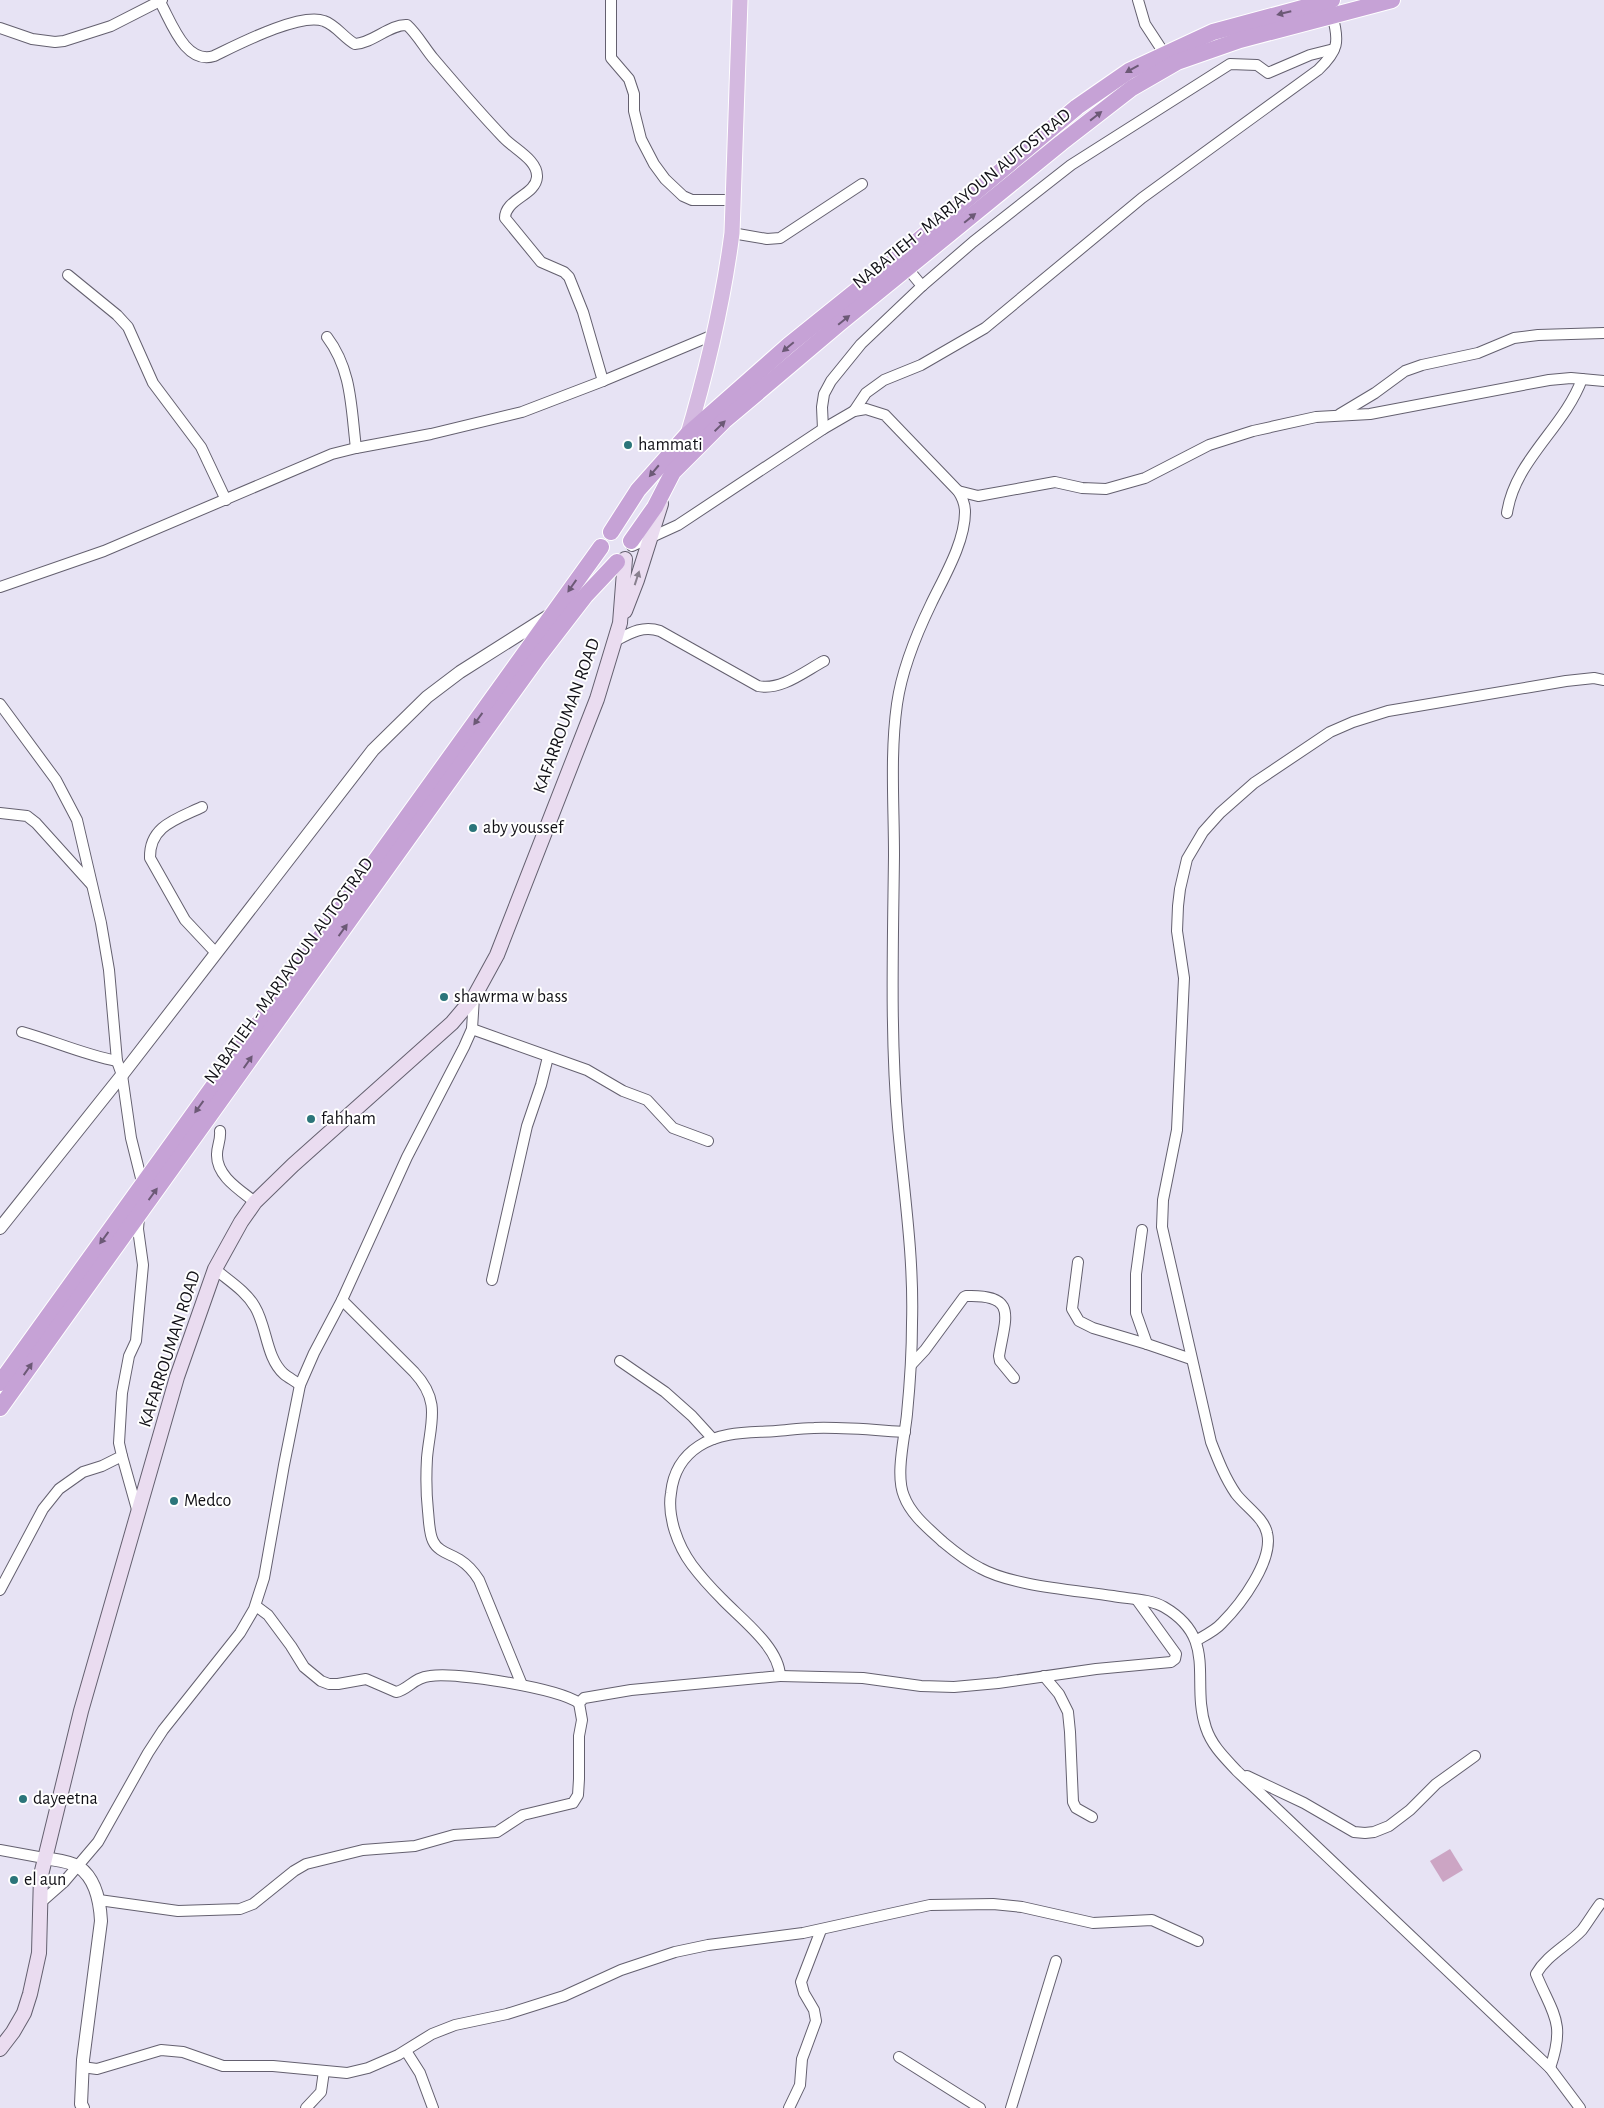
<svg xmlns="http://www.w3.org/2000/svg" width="1604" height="2108" viewBox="0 0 1604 2108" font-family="'Alegreya Sans',sans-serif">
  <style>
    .green { fill: #cca5c4 }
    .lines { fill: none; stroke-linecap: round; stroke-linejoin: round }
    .minor-casing { stroke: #64606f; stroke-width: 12 }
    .tertiary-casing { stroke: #64606f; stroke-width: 14 }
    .secondary-casing { stroke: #64606f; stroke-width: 16 }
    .primary-casing { stroke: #fff; stroke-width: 17 }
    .trunk-casing { stroke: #fff; stroke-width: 18 }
    .minor { stroke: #fff; stroke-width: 10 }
    .tertiary { stroke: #fff; stroke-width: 12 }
    .secondary { stroke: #eadcf0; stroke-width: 14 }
    .primary { stroke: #d4b9e0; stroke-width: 15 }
    .trunk { stroke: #c6a2d6; stroke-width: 16 }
    .oneway { fill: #6c5976 }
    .oneway2 { fill: #88808e }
    .poi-dot { fill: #2b757a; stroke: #fff; stroke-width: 2 }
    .labels { text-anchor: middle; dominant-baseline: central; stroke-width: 4; stroke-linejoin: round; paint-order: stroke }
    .street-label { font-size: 18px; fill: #111016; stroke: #fff }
    .poi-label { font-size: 18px; fill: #111016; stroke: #fff; text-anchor: start }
  </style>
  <rect width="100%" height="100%" fill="#e7e3f4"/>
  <!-- green -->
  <path class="green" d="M1450,1849l13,21 -20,12 -13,-21z"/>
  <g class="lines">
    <defs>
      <g id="minor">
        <path d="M611,0v58l18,21 5,15v17l7,28 13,25 11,15 18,17 9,4h42"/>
        <path d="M1138,0l7,24 19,29"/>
        <path d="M160,2c11,19 25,63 54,54 23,-11 86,-44 110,-35 12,4 20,17 31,23 18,-1 35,-20 52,-19 10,9 17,22 26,33 23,27 46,54 71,80 10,11 34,22 33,39 -1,18 -32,22 -32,41l36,44 23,10 5,5 14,35 20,69"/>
        <path d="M0,28l32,11 23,3 9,-1 47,-15 51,-26"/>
        <path d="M732,233l35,6 13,-1 82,-54"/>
        <path d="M908,269l14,17"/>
        <path d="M68,275l49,40 11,12 25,56 48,64 25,53"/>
        <path d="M327,337c25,33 24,71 29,111"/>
        <path d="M854,411l12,-18 18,-13 37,-15 64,-37 157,-130 176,-128c20,-19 22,-28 14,-55"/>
        <path d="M1340,414l35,-21 30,-22 17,-6 56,-12 36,-15 24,-3 66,-2"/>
        <path d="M823,429l-1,-22 2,-13 7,-13 30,-37 61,-58 51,-44 98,-77 159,-101 27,1 11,8 42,-18 24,-6"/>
        <path d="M958,491l20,5 77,-14 27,6 24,1 39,-11 64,-33 44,-14 63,-14 54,-3 179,-34 22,-2 33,3"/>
        <path d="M1507,513c8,-53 57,-85 75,-134"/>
        <path d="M632,546l46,-21 145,-96 31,-18 12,-2 19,6 73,76c4,6 7,13 7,21 0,30 -21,65 -34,92 -15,31 -29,65 -34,100 -7,50 -3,100 -3,151 -1,90 -4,182 4,272 6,65 16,131 14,196 0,30 -2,60 -5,91 -2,22 -12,61 -3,82 7,19 25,33 39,46 12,10 23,19 37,26 32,18 95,22 133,28 16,3 37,3 51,11 55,32 26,74 42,121 6,18 19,30 31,43l313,297 30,40"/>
        <path d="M0,587l104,-36 228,-97 24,-6 75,-14 91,-22 81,-31 110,-46"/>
        <path d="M615,641c15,-8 28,-16 45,-10l98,55c23,5 47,-15 66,-25"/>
        <path d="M0,704l56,76 21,40 24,103 8,47 8,91 5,14 9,63 12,48"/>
        <path d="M202,807c-25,12 -53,19 -52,51l35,62 31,33"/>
        <path d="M0,813l27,3 9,7 55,61"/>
        <path d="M472,1029l115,41 36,21 24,9 26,28 35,13"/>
        <path d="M22,1032c32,9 63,23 95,29"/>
        <path d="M220,1131c1,9 -3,15 -3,23 -1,22 23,36 38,48"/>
        <path d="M1142,1230l-6,44v39l11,31"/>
        <path d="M1078,1262l-6,47 7,12 14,7 54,16 44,15"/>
        <path d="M215,1269c14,12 31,22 40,38 12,20 11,51 29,67 5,4 11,7 16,11"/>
        <path d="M492,1280l35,-154 14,-41 7,-28"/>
        <path d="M342,1300l72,72c28,30 16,51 13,86 -1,18 -1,35 1,53 1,9 1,22 5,30 5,11 18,13 27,19 8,5 14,12 19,20l43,105"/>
        <path d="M620,1361l45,31 27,24 21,23"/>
        <path d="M911,1365l14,-15 39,-53 2,-1c53,-2 39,22 33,60l1,5 14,17"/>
        <path d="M122,1456l16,57"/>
        <path d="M0,1590l43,-81 16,-20 24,-17 19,-6 20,-10 -3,-13 3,-50 7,-37 7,-15 7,-76 -5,-36 1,-12"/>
        <path d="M256,1606l12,9 23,31 13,21 17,14 8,3h9l28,-5 30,13c12,-2 18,-15 34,-16 27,-4 127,12 149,27"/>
        <path d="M1197,1640c9,-5 19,-10 25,-17 19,-19 52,-63 45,-90 -3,-15 -22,-27 -31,-39 -11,-16 -18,-34 -25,-52l-49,-215 1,-27 14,-70 7,-152 -7,-47 1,-25 2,-17 7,-30 16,-27 17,-19 34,-30 76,-51 23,-10 35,-11 178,-30 28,-3 10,2"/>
        <path d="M780,1676l83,2 58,8 33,1 44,-4 98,-14 75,-7 4,-3 1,-5 -39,-54"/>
        <path d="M1044,1676l15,18 9,18 2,20 3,70 3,6 16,9"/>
        <path d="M1247,1776l57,27 50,29 11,1 9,-1 15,-6 21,-16 26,-26 39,-28"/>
        <path d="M0,1850l44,8"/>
        <path d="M99,1900l79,11 62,-2 13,-5 41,-33 12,-7 57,-14 52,-4 39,-11 43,-3 26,-17 50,-12 5,-8 1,-16v-43l3,-16 -3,-17 5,-5 47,-8 149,-14c-1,-29 -39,-57 -58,-77 -10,-10 -21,-22 -30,-34 -14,-19 -25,-48 -21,-72 2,-19 11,-36 28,-47 23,-15 50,-13 77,-15 13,-1 25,-3 38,-3 30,-1 60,2 91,4"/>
        <path d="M39,1904l25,-22 34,-40 50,-89 15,-23 77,-97 14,-24 10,-31 20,-113 16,-80 14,-32 28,-53 65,-143 57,-110 8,-18 2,-32"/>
        <path d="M406,2051l14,22 13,35"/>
        <path d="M899,2057l81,51"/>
        <path d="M82,2067l15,2 64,-19 22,2 40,14h50l74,7 21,-5 30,-13 34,-21 23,-9 52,-11 57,-18 57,-26 54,-18 33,-7 95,-12 127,-28 63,-1 29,3 71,16 59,-3 46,21"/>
        <path d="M1550,2068c16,-46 3,-53 -14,-94 11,-19 31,-28 46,-44 6,-8 12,-18 18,-26"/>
        <path d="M306,2108l15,-16 3,-21"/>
        <path d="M789,2108l11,-23 2,-26 14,-38 -2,-11 -10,-17 -3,-11 20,-52"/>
        <path d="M1011,2108l45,-147"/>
      </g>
      <g id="tertiary">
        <path d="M0,1228l122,-153 251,-325 54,-53 33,-25 90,-57"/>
        <path d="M44,1858c11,2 26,3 35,9 17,12 21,34 22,54l-18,139 -2,44 2,4"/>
      </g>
      <g id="secondary">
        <path d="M625,611l12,-31 24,-76"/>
        <path d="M0,2049l13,-17 11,-19 6,-19 9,-41 2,-78 40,-164 96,-334 38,-108 26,-47 14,-20 38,-37 159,-142 22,-26 23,-42 100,-256 23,-76 5,-64"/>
      </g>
      <path id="primary" d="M686,441c20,-67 37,-138 46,-208l8,-233"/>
      <g id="trunk">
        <path d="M611,532l27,-42 49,-55 102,-90 108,-87 180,-151 52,-36 84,-39 119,-32"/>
        <path d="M631,541l24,-34 18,-35 51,-51 116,-98 221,-180 71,-55 45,-26 63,-22 152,-40"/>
        <path d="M0,1383l601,-836"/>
        <path d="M0,1408l538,-751 47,-61 32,-34"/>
      </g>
    </defs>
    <!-- minor casing -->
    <use href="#minor" class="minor-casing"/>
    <!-- tertiary casing -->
    <use href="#tertiary" class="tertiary-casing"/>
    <!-- secondary casing -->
    <use href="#secondary" class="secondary-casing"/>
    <!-- primary casing -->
    <use href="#primary" class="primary-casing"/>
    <!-- trunk casing -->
    <use href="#trunk" class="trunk-casing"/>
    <!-- minor -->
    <use href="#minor" class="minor"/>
    <!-- tertiary -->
    <use href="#tertiary" class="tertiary"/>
    <!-- secondary -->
    <use href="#secondary" class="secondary"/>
    <!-- primary -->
    <use href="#primary" class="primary"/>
    <!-- trunk -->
    <use href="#trunk" class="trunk"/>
  </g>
  <!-- one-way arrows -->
  <defs><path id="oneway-solid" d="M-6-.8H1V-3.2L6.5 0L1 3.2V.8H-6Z" transform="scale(1.25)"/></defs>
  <g class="oneway">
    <use href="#oneway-solid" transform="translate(1284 13) rotate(166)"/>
    <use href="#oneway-solid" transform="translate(1132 69) rotate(151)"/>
    <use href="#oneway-solid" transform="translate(1096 116) rotate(-38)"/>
    <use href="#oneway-solid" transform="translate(970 218) rotate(-39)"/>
    <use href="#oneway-solid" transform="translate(844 320) rotate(-39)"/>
    <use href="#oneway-solid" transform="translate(788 347) rotate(140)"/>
    <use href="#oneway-solid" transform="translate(720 426) rotate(-44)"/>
    <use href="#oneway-solid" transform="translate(654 471) rotate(130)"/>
    <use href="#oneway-solid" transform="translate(572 586) rotate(125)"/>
    <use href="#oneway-solid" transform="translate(478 719) rotate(126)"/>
    <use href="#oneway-solid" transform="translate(343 930) rotate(-54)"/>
    <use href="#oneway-solid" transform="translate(248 1062) rotate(-55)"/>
    <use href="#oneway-solid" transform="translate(199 1107) rotate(126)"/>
    <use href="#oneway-solid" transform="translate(153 1194) rotate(-54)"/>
    <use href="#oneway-solid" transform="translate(104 1238) rotate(126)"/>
    <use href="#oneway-solid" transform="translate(28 1369) rotate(-55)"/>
  </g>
  <use class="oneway2" href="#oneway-solid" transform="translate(637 578) rotate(-72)"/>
  <!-- markers -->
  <g class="poi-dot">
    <circle cx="628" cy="445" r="5"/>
    <circle cx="473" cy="828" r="5"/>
    <circle cx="444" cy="997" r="5"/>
    <circle cx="311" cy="1119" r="5"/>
    <circle cx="174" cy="1501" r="5"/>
    <circle cx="23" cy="1799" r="5"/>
    <circle cx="14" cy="1880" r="5"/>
  </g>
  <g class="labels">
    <!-- street labels -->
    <g class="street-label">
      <text transform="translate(962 199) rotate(-39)">NABATIEH - MARJAYOUN AUTOSTRAD</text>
      <text transform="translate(567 716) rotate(-70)">KAFARROUMAN ROAD</text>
      <text transform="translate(289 971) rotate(-54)">NABATIEH - MARJAYOUN AUTOSTRAD</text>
      <text transform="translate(170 1349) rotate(-72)">KAFARROUMAN ROAD</text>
    </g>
    <!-- poi labels -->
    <g class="poi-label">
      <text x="638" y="445">hammati</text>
      <text x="483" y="828">aby youssef</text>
      <text x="454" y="997">shawrma w bass</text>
      <text x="321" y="1119">fahham</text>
      <text x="184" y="1501">Medco</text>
      <text x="33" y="1799">dayeetna</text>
      <text x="24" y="1880">el aun</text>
    </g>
  </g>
</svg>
